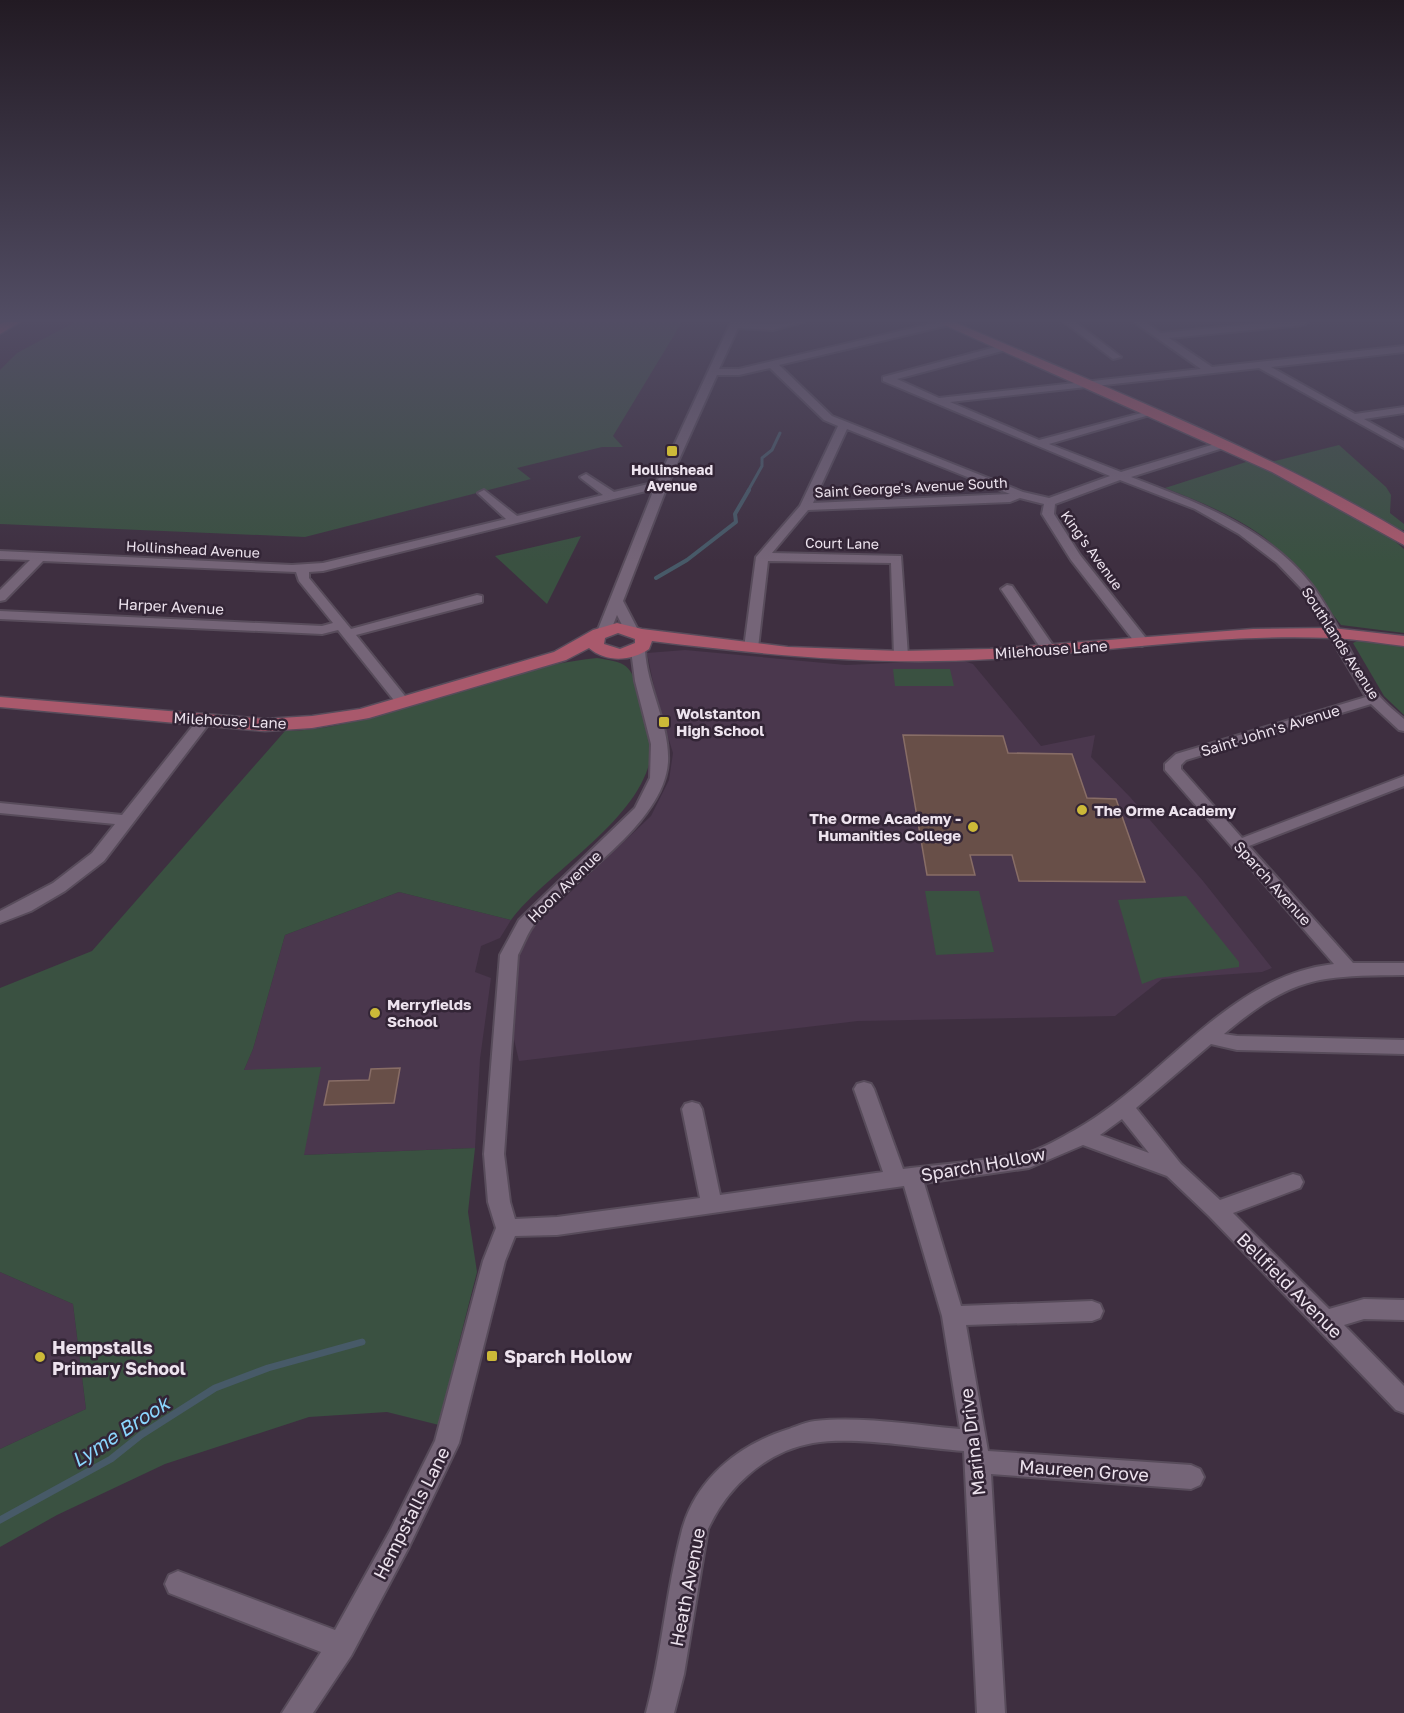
<svg xmlns="http://www.w3.org/2000/svg" width="1404" height="1713" viewBox="0 0 1404 1713" font-family="'Golos Text',sans-serif">
  <style>
    .built { fill: #4a374d }
    .green { fill: #3a5141 }
    .lines { fill: none; stroke-linecap: round; stroke-linejoin: round }
    .stream-far2 { stroke: #475a68; stroke-width: 3 }
    .stream-far1 { stroke: #475a68; stroke-width: 4 }
    .stream { stroke: #475a68; stroke-width: 7 }
    .building { fill: #684f48; stroke: #886d66; stroke-width: 1.5 }
    .minor-casing { stroke: #584c5b; stroke-width: 4 }
    .major-casing { stroke: #584c5b; stroke-width: 3 }
    .highway-casing { stroke: #584c5b; stroke-width: 3 }
    .minor { fill: #756578; fill-rule: evenodd }
    .major { fill: #a9596c; fill-rule: evenodd }
    .highway { fill: #cc5164; fill-rule: evenodd }
    .poi-dot { fill: #ccb938; stroke: #332536; stroke-width: 2 }
    .labels { text-anchor: middle; dominant-baseline: central; stroke-width: 5; stroke-linejoin: round; paint-order: stroke }
    .far-poi-label { font-size: 14px; font-weight: bold; fill: #ede3ee; stroke: #332536 }
    .far-street-label { font-size: 14px; fill: #ede3ee; stroke: #332536 }
    .street-label { font-size: 15px; fill: #ede3ee; stroke: #332536 }
    .poi-label { font-size: 15px; font-weight: bold; fill: #ede3ee; stroke: #332536; text-anchor: start }
    .near-street-label { font-size: 18px; fill: #ede3ee; stroke: #332536 }
    .near-poi-label { font-size: 18px; font-weight: bold; fill: #ede3ee; stroke: #332536; text-anchor: start }
    .near-water-label { font-size: 20px; font-style: italic; fill: #8bd6fe; stroke: #332536 }
  </style>
  <rect width="100%" height="100%" fill="#3e2f40"/>
  <!-- built -->
  <g class="built">
    <path d="M685,650l161,15 115,-5 12,4 68,82 54,-11 -4,22 39,40 73,84 69,87 -10,4 -100,7 -47,37 -257,5 -339,40 -9,-39 10,-87 39,-32 92,-87 18,-36 4,-27 -16,-52 -10,-48z"/>
    <path d="M399,892l112,28 -11,18 -19,8 -6,26 16,6 -11,81 -5,89 -171,7 -60,-85 9,-21 32,-114z"/>
    <path d="M0,1272l73,32 13,105 -86,40z"/>
  </g>
  <!-- green -->
  <g class="green">
    <path d="M75,322h607l-69,114 10,11h-21l-85,21 14,11 -226,58 -305,-13v-154l17,-17z"/>
    <path d="M1339,445l47,42 5,8 -1,18 14,11v6l-10,-1 -79,-46 -44,-21z"/>
    <path d="M1249,461c49,21 115,52 155,88v84l-63,-8c-24,-31 -48,-66 -80,-90 -30,-21 -63,-34 -96,-47z"/>
    <path d="M581,536l-34,68 -52,-48z"/>
    <path d="M1359,640l45,7v68l-20,-19 -31,-53z"/>
    <path d="M597,658c35,5 34,9 43,41 4,13 11,28 12,40 4,73 -102,129 -141,181l-112,-28 -114,43 -32,114 -9,21 77,-3 -17,88 171,-7 -7,64 9,60 -22,86 -12,68 -56,-14 -78,5 -144,47 -108,51 -57,32v-98l86,-40 -13,-105 -73,-32v-284l92,-37 193,-220c39,0 75,-11 112,-22 65,-19 132,-44 200,-51z"/>
    <path d="M893,669h57l4,17h-59z"/>
    <path d="M925,891h54l15,61 -58,3z"/>
    <path d="M1186,896l53,66v5l-81,11 -16,6 -24,-84z"/>
  </g>
  <g class="lines">
    <!-- stream-far2 -->
    <path class="stream-far2" d="M748,491l14,-25v-8l10,-8 8,-17"/>
    <!-- stream-far1 -->
    <path class="stream-far1" d="M656,578l31,-18 49,-38 -1,-8 14,-24"/>
    <!-- stream -->
    <path class="stream" d="M0,1520l111,-61 30,-24 74,-47 53,-20 94,-26"/>
  </g>
  <!-- building -->
  <g class="building">
    <path d="M903,735l100,1 5,17 64,1 15,44 29,1 29,83 -126,-1 -7,-26h-42l5,20h-48z"/>
    <path d="M400,1068l-6,35 -70,2 5,-24 40,-1 2,-11z"/>
  </g>
  <g class="lines">
    <defs>
      <g id="minor">
        <path d="M731,322l42,2 30,-2 -30,8 -35,-2 -19,41h20l199,-47h12l-1,3 -170,40 53,51 191,76 26,6 61,-22 -227,-95v-4l120,-32 3,1v4l-109,29 42,19 262,-29 -67,-47h11l16,11 113,-11h34l-5,3 -134,13 43,29 192,-21v6l-133,15 84,47 49,-7v6l-40,6 40,22v7l-145,-80 -309,34 89,38 114,-30v4l-104,30 72,28 97,-29h8v4l-95,30c65,25 135,50 180,107 26,33 42,82 69,113 7,8 16,15 24,22v12l-5,-1 -28,-26 -185,56 -5,5v4l61,69 162,-62v10l-155,60 104,117h51v12c-87,1 -111,1 -180,59l13,2 167,4v14l-167,-4 -26,-6 -75,64 45,56 39,36 73,-26 7,2 3,6 -3,6 -67,25 96,96 35,-10 40,1v20l-40,-1 -20,6 60,61v27l-8,-3 -187,-194 -42,-40 -84,-31 -54,23 -105,15 37,123 131,-5 8,3 3,7 -3,7 -8,3 -126,4 22,126 203,14 9,4 4,8 -4,8 -9,4 -200,-15 14,239h-28l-13,-262c-45,-3 -108,-15 -151,-8 -47,8 -86,44 -105,86l-24,145 -10,39h-28c16,-60 20,-123 36,-183 14,-52 58,-86 107,-101 8,-3 17,-7 26,-8 48,-5 98,4 145,8l-18,-113 -38,-130 -347,49 -42,1 -10,25 -46,182 -50,104 -58,109 -38,57h-31l39,-61 -152,-59 -4,-9 4,-9 9,-4 157,59 56,-101 44,-88 48,-180 13,-33 -8,-26 -4,-48 16,-199 19,-35 116,-112 15,-30 1,-34 -16,-63 -4,-31 2,-3 5,-1 7,4c2,38 25,75 23,112 -4,63 -98,117 -135,164 -6,8 -10,20 -15,29l-14,199 6,48 5,17 42,-2 143,-19 -18,-89 3,-5 7,-2 7,2 3,5 18,86 163,-23 -29,-83 3,-5 7,-2 7,2 3,5 29,80c40,-5 83,-8 123,-16 17,-4 34,-15 49,-23 89,-50 152,-154 259,-166l-169,-194v-6l11,-10 190,-57 -65,-109 -24,-25 -38,-29 -44,-25 -75,-29 -65,24 -1,10 26,41 69,87 -7,4 -5,-1 -66,-85 -29,-46 2,-10 -24,-6 -10,4 -202,8 -36,43 129,3 7,100 -7,4 -7,-4 -3,-93 -123,-2 -10,87 -2,3h-10l-2,-3 12,-91 44,-51 38,-80 -14,-6 -54,-52 -31,7h-22l-49,109 -45,117 15,29 -2,3h-10l-9,-18 -8,20h-10l-2,-3 57,-143 -331,82 -14,1v6l42,51 126,-34 5,1v6l-126,33 53,66 -7,4 -5,-1 -59,-74 -16,4 -322,-15v-8l322,15 11,-3 -34,-42 -3,-9 -253,-11 -38,39 -5,1v-11l30,-30 -30,-1v-8l292,14 31,-2 183,-44 -26,-24 -2,-2 6,-3 33,26 86,-21 -21,-16 -2,-2 6,-3 28,18 43,-10zM847,429l163,65 -197,9zM1122,1119l27,34 -49,-18z"/>
        <path d="M1064,322h11l46,35 -8,2z"/>
        <path d="M1007,585l5,1 42,61v6h-10l-43,-64z"/>
        <path d="M204,717l7,4 -107,140 -39,30 -34,20 -31,12v-12l53,-28 39,-30 23,-29 -115,-11v-10l122,12 77,-97z"/>
      </g>
      <g id="major">
        <path d="M938,322h16c151,66 308,126 450,211v12l-132,-73z"/>
        <path d="M617,623l25,6 146,18 113,4 89,-2 263,-20 79,-1 72,8v10c-24,-3 -48,-7 -72,-8 -111,-5 -229,14 -340,21 -115,7 -226,-4 -340,-18l-3,8c-17,12 -43,14 -60,-1l-23,12 -197,58 -57,10 -47,3 -265,-24v-10l265,22 47,-3 48,-7 194,-57 39,-22zM618,633l17,6v4l-15,6 -16,-5 1,-6z"/>
      </g>
      <path id="highway" d="M4,322h16l-20,12v-10z"/>
    </defs>
    <!-- minor casing -->
    <use href="#minor" class="minor-casing"/>
    <!-- major casing -->
    <use href="#major" class="major-casing"/>
    <!-- highway casing -->
    <use href="#highway" class="highway-casing"/>
    <!-- minor -->
    <use href="#minor" class="minor"/>
    <!-- major -->
    <use href="#major" class="major"/>
    <!-- highway -->
    <use href="#highway" class="highway"/>
  </g>
  <!-- sky -->
  <linearGradient id="sky" x2="0" y2="1"><stop stop-color="#221a23"/><stop offset="0.57" stop-color="#524d64"/><stop offset="1" stop-color="#524d64" stop-opacity="0"/></linearGradient>
  <rect width="1404" height="562" fill="url(#sky)"/>
  <!-- markers -->
  <g class="poi-dot">
    <rect x="666" y="445" width="12" height="12" rx="3"/>
    <rect x="658" y="716" width="12" height="12" rx="3"/>
    <circle cx="1082" cy="810" r="6"/>
    <circle cx="973" cy="827" r="6"/>
    <circle cx="375" cy="1013" r="6"/>
    <rect x="486" y="1350" width="12" height="12" rx="3"/>
    <circle cx="40" cy="1357" r="6"/>
  </g>
  <g class="labels">
    <!-- far-poi labels -->
    <g class="far-poi-label">
      <text x="672" y="469">Hollinshead<tspan x="672" dy="16">Avenue</tspan></text>
    </g>
    <!-- far-street labels -->
    <g class="far-street-label">
      <text transform="translate(911 487) rotate(-3)">Saint George's Avenue South</text>
      <text transform="translate(842 543) rotate(1)">Court Lane</text>
      <text transform="translate(193 549) rotate(3)">Hollinshead Avenue</text>
      <text transform="translate(1092 550) rotate(54)">King's Avenue</text>
      <text transform="translate(1341 643) rotate(57)">Southlands Avenue</text>
    </g>
    <!-- street labels -->
    <g class="street-label">
      <text transform="translate(171 606) rotate(3)">Harper Avenue</text>
      <text transform="translate(1051 649) rotate(-4)">Milehouse Lane</text>
      <text transform="translate(230 720) rotate(3)">Milehouse Lane</text>
      <text transform="translate(1270 730) rotate(-17)">Saint John's Avenue</text>
      <text transform="translate(1273 883) rotate(48)">Sparch Avenue</text>
      <text transform="translate(564 886) rotate(-44)">Hoon Avenue</text>
    </g>
    <!-- poi labels -->
    <g class="poi-label">
      <text x="676" y="713">Wolstanton<tspan x="676" dy="17">High School</tspan></text>
      <text x="1094" y="810">The Orme Academy</text>
      <text x="961" y="818" text-anchor="end">The Orme Academy -<tspan x="961" dy="17">Humanities College</tspan></text>
      <text x="387" y="1004">Merryfields<tspan x="387" dy="17">School</tspan></text>
    </g>
    <!-- near-street labels -->
    <g class="near-street-label">
      <text transform="translate(983 1164) rotate(-10)">Sparch Hollow</text>
      <text transform="translate(1290 1285) rotate(45)">Bellfield Avenue</text>
      <text transform="translate(972 1442) rotate(-97)">Marina Drive</text>
      <text transform="translate(1084 1470) rotate(4)">Maureen Grove</text>
      <text transform="translate(411 1513) rotate(-63)">Hempstalls Lane</text>
      <text transform="translate(687 1587) rotate(-79)">Heath Avenue</text>
    </g>
    <!-- near-poi labels -->
    <g class="near-poi-label">
      <text x="52" y="1347">Hempstalls<tspan x="52" dy="21">Primary School</tspan></text>
      <text x="504" y="1356">Sparch Hollow</text>
    </g>
    <!-- near-water labels -->
    <g class="near-water-label">
      <text transform="translate(120 1431) rotate(-33)">Lyme Brook</text>
    </g>
  </g>
</svg>
